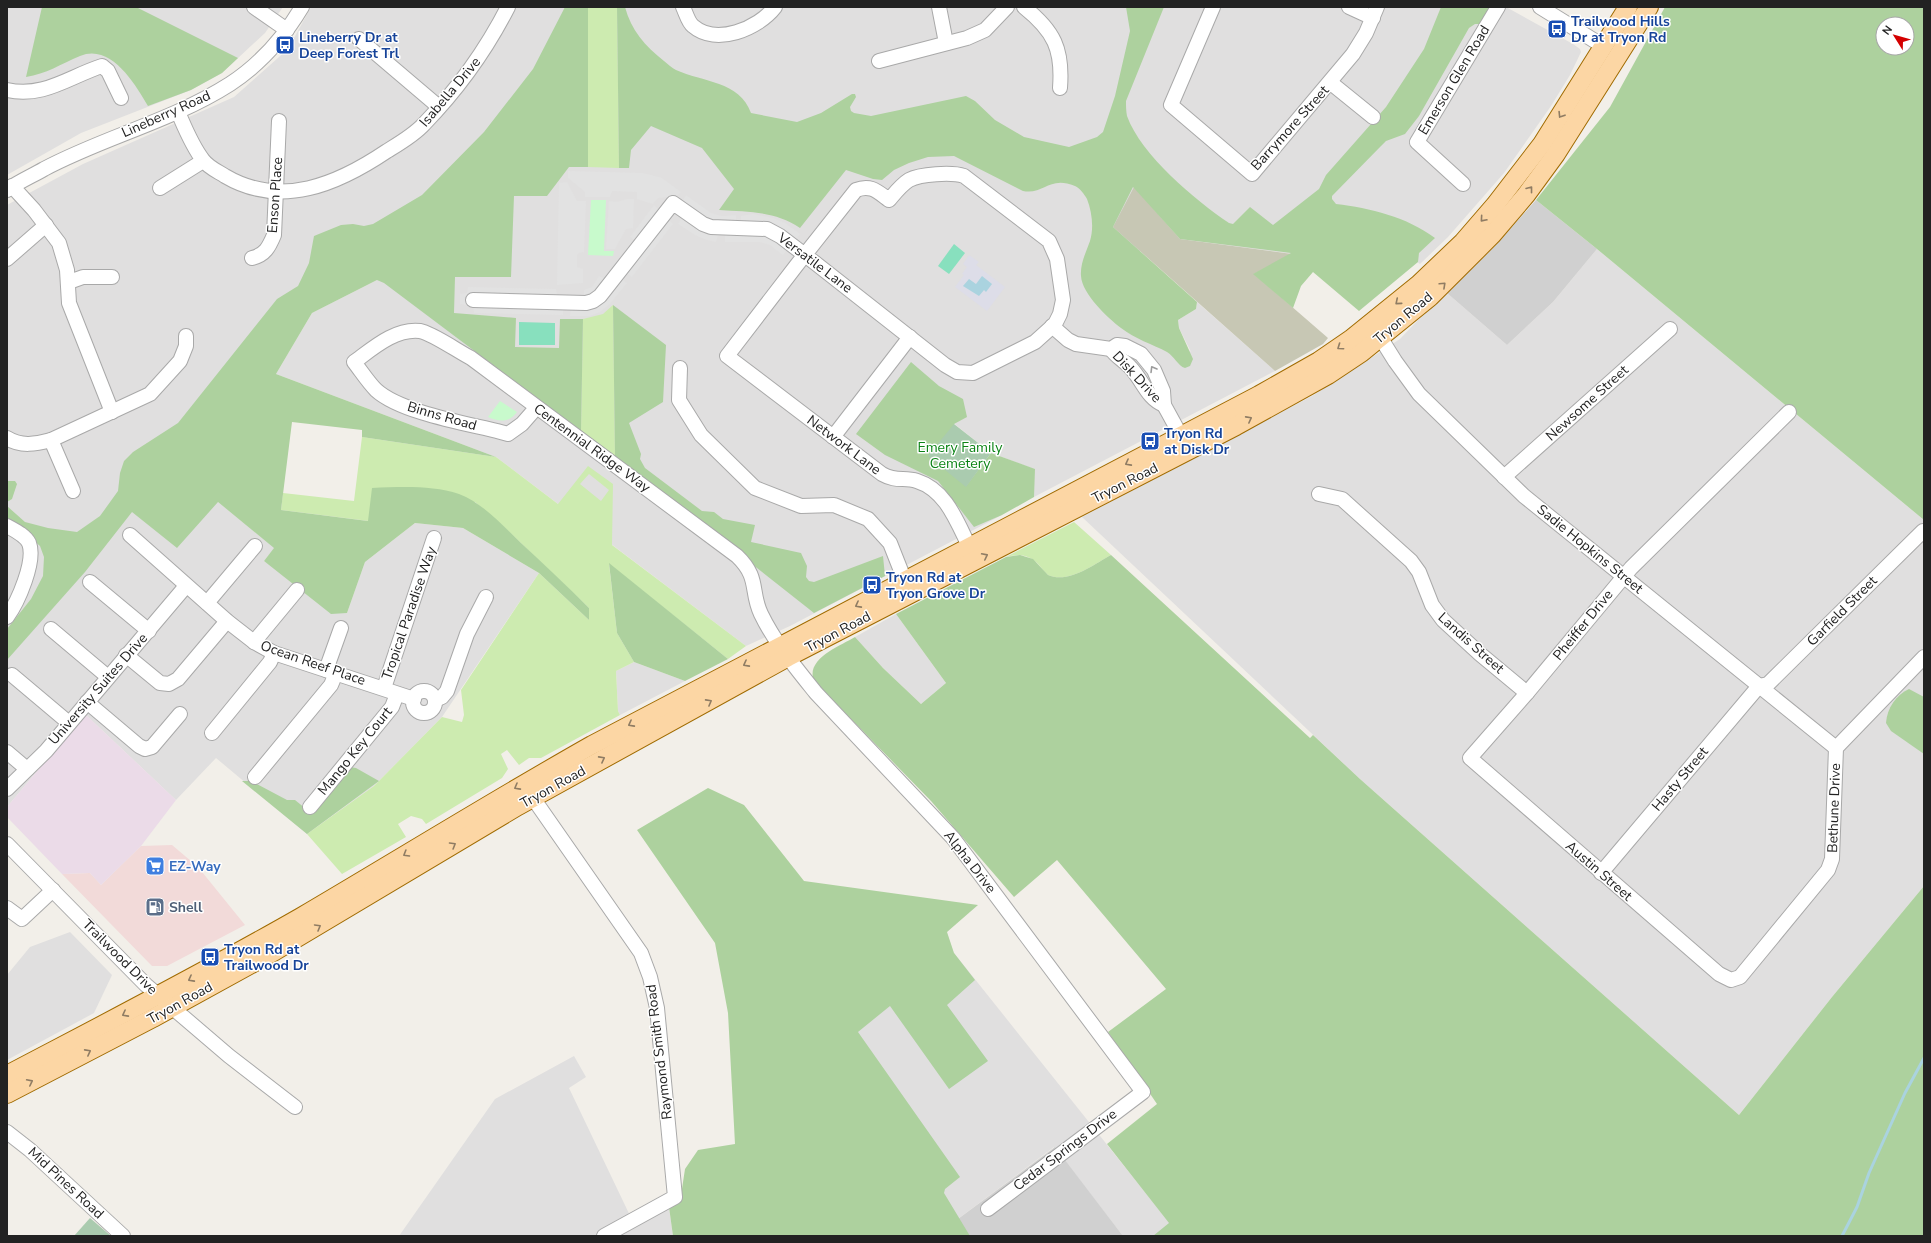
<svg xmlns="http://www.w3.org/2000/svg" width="1931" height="1243" viewBox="0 0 1931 1243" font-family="'Nunito Sans',sans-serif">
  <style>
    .residential { fill: #e0dfdf }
    .commercial { fill: #f2dad9 }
    .industrial { fill: #ebdbe8 }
    .religious { fill: #d0d0d0 }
    .construction { fill: #c7c7b4 }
    .grass { fill: #cdebb0; fill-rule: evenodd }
    .forest { fill: #add19e; fill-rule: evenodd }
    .cemetery { fill: #aacbaf }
    .park { fill: #c8facc }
    .pitch { fill: #88e0be }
    .parking { fill: #e2e2e2 }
    .plaza { fill: #dddde8 }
    .water { fill: #aad3df }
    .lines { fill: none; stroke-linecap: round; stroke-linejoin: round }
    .stream { stroke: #aad3df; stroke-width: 3 }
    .minor-casing { stroke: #a9a9a9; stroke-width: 16 }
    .major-casing { stroke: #a06b00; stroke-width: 20 }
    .minor { stroke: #fff; stroke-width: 14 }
    .major { stroke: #fcd6a4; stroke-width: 18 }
    .oneway { stroke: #8f7c63 }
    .oneway2 { stroke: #9c9c9c }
    .labels { text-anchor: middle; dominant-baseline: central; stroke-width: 3; stroke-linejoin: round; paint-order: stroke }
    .transit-label { font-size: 14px; font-weight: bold; fill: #164399; stroke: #fff; text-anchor: start }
    .street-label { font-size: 14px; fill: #222; stroke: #fff }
    .park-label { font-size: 14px; fill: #0c8416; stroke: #fff }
    .shop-label { font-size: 14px; font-weight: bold; fill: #366cbe; stroke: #fff; text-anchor: start }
    .service-label { font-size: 14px; font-weight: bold; fill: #4e5e75; stroke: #fff; text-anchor: start }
  </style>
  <rect width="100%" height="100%" fill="#f2efe9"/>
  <!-- residential -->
  <g class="residential">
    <path d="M7,7h276l-18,26 -43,40 -31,17 -110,43 -74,42z"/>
    <path d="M311,7h1195l67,37 7,5 1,3 -11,23 -19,31 -47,67 -56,64 -28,27 -68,-51 -60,41 -112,-15 -86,26 97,87 -12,-24 -1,-8 18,-11 1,-7 78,69 -241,126v-28l-43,-16 -64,-51 1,54 74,59 -212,111 -44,20 -250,-189 -220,-83 36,-61 65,-33 -26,-21 -46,34 -87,209 57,46 -11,13 83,52 18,-51 50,-39 48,5 76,45 -97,144 -68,69 -67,48 -91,-76 -40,42 -91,-86 -78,93v-602l76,-41 151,-67 54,-48z"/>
    <path d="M1597,249l327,271v366l-92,111 -93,118 -379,-336 -278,-262 230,-121 88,-57 21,-22 26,-24 60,52 46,-43z"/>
    <path d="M896,614l50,69 -25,21 -38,-36 -28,-31z"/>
    <path d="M634,662l51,19 -65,34 -2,-4 -2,-40z"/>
    <path d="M70,932l42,43 -18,38 -87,47v-85l23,-28z"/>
    <path d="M954,953l226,283h-57l-69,-89 -119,89 -135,-157z"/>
    <path d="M574,1056l12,21 -17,11 65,136 35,-17 4,29h-274l96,-137z"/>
  </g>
  <!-- commercial -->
  <path class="commercial" d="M172,845l26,22 47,58 -78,41h-15l-90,-92 28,-1 11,12 40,-39z"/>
  <!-- industrial -->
  <path class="industrial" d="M85,714l91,86 -35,46 -40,39 -11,-12 -28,1 -55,-57v-10z"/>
  <!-- religious -->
  <g class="religious">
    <path d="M1536,200l61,49 -44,53 -46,43 -60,-52 46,-45z"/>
    <path d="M1055,1147l68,89h-188z"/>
  </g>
  <!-- construction -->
  <path class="construction" d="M1134,187l46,52 112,15 -38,20 74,64 -5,6 -48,27 -162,-144z"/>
  <!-- grass -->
  <g class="grass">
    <path d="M588,7h29l2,161 -31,-1z"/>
    <path d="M613,305l2,151 -34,-25 2,-112 20,-5z"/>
    <path d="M362,437l134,20 62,47 30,-38 25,18 -1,61 134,101 -18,13 -119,-95 8,69 17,29 -18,9 2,40 2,4 -79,43h-12l-10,7 -12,-15 -6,4 7,15 -6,9 -76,46 -4,-5 -11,-3 -13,8 8,13 -64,37 -35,-40 67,-48 68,-69 20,5 2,-7 -3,-25 78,-117 50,47v-12l-86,-82 -28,-24 -106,19 -88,-11 2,-17 71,8zM589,474l20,16 -8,11 -21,-17z"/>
    <path d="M1074,522l37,33c-18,10 -43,29 -63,20 -4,-3 -6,-7 -9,-10 -10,-11 -20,-11 -33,-8z"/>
  </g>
  <!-- forest -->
  <g class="forest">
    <path d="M42,7h94l102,51 -16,15 -31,17 -43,16c-13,-22 -37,-63 -68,-50 -19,8 -34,18 -54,21z"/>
    <path d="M565,7h23v160h-19l-22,29h-33l-3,81h-56l-1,36 62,5 -1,29 44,1 1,-29h23l-2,112 -197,-148 -7,-3 -65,33 -36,61 220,83 -134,-20v-7l-70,-8 -11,88 87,11 4,-33c28,-1 60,-3 87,6 24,9 44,32 62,49 23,21 46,43 68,65v12l-50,-47 -76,-45 -48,-5 -50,39 -18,51 -16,1 -67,-53 10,-13 -56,-46 -41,46 -45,-36 -47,60 -78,88v-31l24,-30 12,-23 1,-19 -4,-11 -33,-29v-11l18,16 23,6 29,4 23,-16 18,-25 2,-18 4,-12 9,-9 45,-29 99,-124 21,-13 11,-23 5,-27 27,-11 12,-1 11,2 9,-2 49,-29 62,-63 49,-63z"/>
    <path d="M617,7h8c6,23 20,39 39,54 4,3 8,7 12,9 26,12 64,11 75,43l46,9 24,-9 31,-19h3l1,3 -6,10 1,4 3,2 17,3 95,-20 9,5 20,19 29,17 45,10 28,-10 6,-5 12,-36 15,-65 -4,-24h38l-38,94c0,5 0,10 1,15 14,39 68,84 102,107l4,1 17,-17 23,18 46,-36 7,-14 60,-68 38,-58 17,-42h50l-11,17h-5l-6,4 -50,88 -14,18 -19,7 -5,5 -49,50v3l4,5c34,4 71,13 99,34l-16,15 -1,9 -59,49 -46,-39 -12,14 -8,22 -40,-34 38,-21 -111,-14 -47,-52 -20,40 84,75 -1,7 -18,11 1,8 14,31 -3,7 -5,2c-7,-2 -11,-12 -18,-16 -15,-8 -32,-13 -46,-24 -13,-10 -39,-34 -40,-52 -1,-12 5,-24 9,-35 4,-13 2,-29 -3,-42 -3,-5 -7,-11 -12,-13 -26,-11 -31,9 -52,5l-69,-35 -26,1 -19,6 -15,7 -12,10 -9,-1 -27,-9 -46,58c-25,-17 -51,-16 -81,-18l15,-21 -32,-41 -51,-22 -20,24 -2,18h-10z"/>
    <path d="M1665,7h259v513l-327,-271 -61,-49 74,-93zM1883,24h24v24h-24z"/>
    <path d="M613,305l53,40 -3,57 -34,21 12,31 -1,5 5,9 57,43 12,1 9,7 32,6 -4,17 50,11 6,13 -1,11 3,4 5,1 69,-26 2,20 -71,37 -199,-157z"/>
    <path d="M911,362l28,24 24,13 4,18 -13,7 12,62 25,-33 44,16 -1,28 -32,18 -28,12 -36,-46 -53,-26 -29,-21z"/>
    <path d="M7,481h8l2,3 -5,15 -5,3z"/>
    <path d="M1020,555l13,4 15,16c20,9 45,-10 63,-20l199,183 3,-3 47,44 379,336 93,-118 92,-111v350h-771l16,-13 -62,-79 50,-40 -49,-72 58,-43 -109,-129 -43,37 -83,-96 -117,-120c-9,-22 26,-35 41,-44l28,31 38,36 25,-21 -50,-69 110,-57z"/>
    <path d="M609,563l119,96 -43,22 -51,-19 -17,-29z"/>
    <path d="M1909,689l15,8v57l-33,-23 -5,-8c1,-15 10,-28 23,-34z"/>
    <path d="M350,767l6,1 23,13 -72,53 -65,-53h9l36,19h8l16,13z"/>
    <path d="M708,788l36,17 60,76 174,24 -31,27 7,21 21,27 -28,25 41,56 -39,28 -59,-83 -32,26 102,145 -15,12 -1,4 26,43h-297l-4,-29 11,-5 5,-33 13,-19 37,-6 -7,-131 -13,-70 -78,-113z"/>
  </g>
  <!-- cemetery -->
  <g class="cemetery">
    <path d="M954,424l37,29 -25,34 -38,-31z"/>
    <path d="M90,1218l21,18h-37z"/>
  </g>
  <!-- park -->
  <g class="park">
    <path d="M591,200h15l-2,51h10l-1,5 -25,-1z"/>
    <path d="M500,401l17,11c-8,11 -18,10 -29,5z"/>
  </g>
  <!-- pitch -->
  <g class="pitch">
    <path d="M954,244l11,9 -16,21 -11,-8z"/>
    <path d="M519,322l36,1v22h-36z"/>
  </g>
  <!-- parking -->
  <g class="parking">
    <path d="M568,171l75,2 19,5 19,14 -4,4 -19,2 -5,6 -16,-5v-7l-25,-1 -2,6h-25v-5l-17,-14z"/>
    <path d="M567,182l10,19h9l-2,51 -5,1 -2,2v12l6,2v14l-26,2 2,-102z"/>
    <path d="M686,195l25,18 10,3 15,-1v6l-18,15 -2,6 -12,-3 -9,-4 -17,-11 4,-7v-16z"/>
    <path d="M627,199h7l-1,29 -7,1 -11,20h-9l3,-48 8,1z"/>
    <path d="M654,205l19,19 -41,53 -7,-5 11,-31 -6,-4z"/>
    <path d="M753,214l20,4 12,5 15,11 -17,21 -13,-10 -10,-3h-35v-7l16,-12v-7z"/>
    <path d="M599,276l6,3 16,-1 6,5 -17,21 -10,8 -10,4h-20l1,-7 13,-13v-6l8,-3z"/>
    <path d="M468,287l88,2 1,6 6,13v7l-89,-2 -1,-7 -13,-2v-10l7,-1z"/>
  </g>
  <!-- plaza -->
  <path class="plaza" d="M969,255l10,7 -3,3 29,22 -18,24 -32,-24 9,-12 -2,-1 5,-7 -4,-3z"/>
  <!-- water -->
  <path class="water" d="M982,276l10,8 -6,8 -2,-2 -5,6 -16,-10 6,-7 7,5z"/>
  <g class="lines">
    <!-- stream -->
    <path class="stream" d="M1842,1236l15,-29 12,-34 36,-80 19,-35"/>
    <defs>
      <g id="minor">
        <path d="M254,7l33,23"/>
        <path d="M683,7c3,6 5,15 10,19 23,20 65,3 82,-19"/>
        <path d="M939,7l7,36"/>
        <path d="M1024,7c30,24 39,42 36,81"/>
        <path d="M1213,7l-42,98 81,69 101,-120 13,-21 11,-26"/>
        <path d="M1349,7l24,11"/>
        <path d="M1540,7l63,39"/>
        <path d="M359,39l80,68"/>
        <path d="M879,61l88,-23 18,-8 22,-23"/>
        <path d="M1331,83l42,34"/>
        <path d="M7,90c37,8 61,-13 95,-24l6,5 13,27"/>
        <path d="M178,112c7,16 14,34 25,48 5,7 14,11 22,16 56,33 113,8 162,-25 13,-8 27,-16 37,-27 34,-35 62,-74 84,-117"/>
        <path d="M1463,184l-46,-42 81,-135"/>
        <path d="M12,186l22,24 25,33 8,27 2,33 43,109"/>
        <path d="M160,188l43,-27"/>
        <path d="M7,190c11,-8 25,-14 37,-21 60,-32 128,-48 186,-85 29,-19 54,-47 72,-77"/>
        <path d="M252,258c13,-3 17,-11 22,-23l5,-114"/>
        <path d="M7,259l39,-34"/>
        <path d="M69,282l14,-5h29"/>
        <path d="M473,300l113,3 7,-2 7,-5 73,-93 30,21 8,3 56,2 13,7 25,19 140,110 12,7 16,1 62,-31 20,-18 5,-10 3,-14 -6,-41 -8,-18 -85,-65c-12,-4 -44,-2 -55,4 -8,5 -14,13 -20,20 -11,-8 -18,-16 -33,-10l-60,76 -69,90 155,118c14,8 22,3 35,7 29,9 40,41 52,65"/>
        <path d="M1052,326l16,14 8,4 35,5 6,-4 8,1 16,8 13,16 9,21 1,14 17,31"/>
        <path d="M1375,329l20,32 24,33 105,102 312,252"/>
        <path d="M1111,349c5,8 14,12 20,19 12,13 16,30 33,37"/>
        <path d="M680,368l-1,32 22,35 54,53 46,18 33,-1 34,14 22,24 15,38"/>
        <path d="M536,408l-14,16 -14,10 -11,-3c-33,-8 -97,-19 -121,-41 -8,-8 -15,-19 -22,-28 18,-13 41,-34 66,-31 12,2 39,21 51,27l266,198c23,22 13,35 24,58 14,29 35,54 55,79l137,145 190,254 -155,117"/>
        <path d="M1789,412l-158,156 -104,125 -57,65 249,216 12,6 9,-3 88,-107 4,-11 4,-111 88,-91"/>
        <path d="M833,437l77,-100"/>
        <path d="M7,438c14,9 29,6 44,2l99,-46 30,-33 6,-15v-10"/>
        <path d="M51,440l22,51"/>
        <path d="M1504,477l166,-148"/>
        <path d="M1319,494l23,5 69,62 8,11 13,33 11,15 37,34 47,39"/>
        <path d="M7,526c7,4 18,9 22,17 7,18 -11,59 -22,74"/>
        <path d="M130,535l97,86 27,21 20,11 140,46"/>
        <path d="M90,582l59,49"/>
        <path d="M207,603l48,-57"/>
        <path d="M51,629l57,48"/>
        <path d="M254,642l43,-52"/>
        <path d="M126,655l34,28 9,1 9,-5 49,-58"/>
        <path d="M326,670l15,-42"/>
        <path d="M12,675l57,48"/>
        <path d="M384,688l50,-150"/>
        <circle cx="424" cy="702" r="11"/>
        <path d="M435,700l7,-3 5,-6 20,-57 19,-37"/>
        <path d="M87,702l52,44 6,3 7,-2 28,-33"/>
        <path d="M212,733l58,-71 4,-9"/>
        <path d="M7,752l20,17"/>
        <path d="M255,777l76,-92 5,-12"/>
        <path d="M7,789l39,-38 140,-165"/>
        <path d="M533,798l108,155 9,24 7,31 18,189 -71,39"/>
        <path d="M310,807l82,-100 5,-13"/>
        <path d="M7,844l139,141 83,71 66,51"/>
        <path d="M1601,873l158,-187 9,-2 155,-153"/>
        <path d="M7,908l15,11 31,-29"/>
        <path d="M7,1132l23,18 93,86"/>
      </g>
      <g id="major">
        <path d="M7,1075c99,-52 198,-103 294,-158 97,-57 192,-116 291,-172l667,-350 60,-34 32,-22 68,-55 44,-42 32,-37 47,-61 86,-137"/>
        <path d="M7,1094l146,-76 122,-67 243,-145 270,-149 448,-231 92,-51 33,-22 69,-56 62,-62 34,-40 30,-41 93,-147"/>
      </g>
    </defs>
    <!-- minor casing -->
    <use href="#minor" class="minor-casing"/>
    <!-- major casing -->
    <use href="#major" class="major-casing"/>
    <!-- minor -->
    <use href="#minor" class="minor"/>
    <!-- major -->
    <use href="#major" class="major"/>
  </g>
  <!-- one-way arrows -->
  <defs><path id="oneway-chevron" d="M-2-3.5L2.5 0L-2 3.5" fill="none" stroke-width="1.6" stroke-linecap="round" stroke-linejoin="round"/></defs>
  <g class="oneway">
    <use href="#oneway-chevron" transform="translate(1561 115) rotate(122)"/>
    <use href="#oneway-chevron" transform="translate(1530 189) rotate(-52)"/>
    <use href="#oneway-chevron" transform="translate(1483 219) rotate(131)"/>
    <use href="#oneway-chevron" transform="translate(1443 285) rotate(-43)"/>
    <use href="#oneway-chevron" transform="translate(1398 302) rotate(140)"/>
    <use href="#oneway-chevron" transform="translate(1340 347) rotate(145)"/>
    <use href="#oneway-chevron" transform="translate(1249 419) rotate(-28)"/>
    <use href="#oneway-chevron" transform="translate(1128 463) rotate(152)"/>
    <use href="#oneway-chevron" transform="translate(985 556) rotate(-27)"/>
    <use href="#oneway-chevron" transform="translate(858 605) rotate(152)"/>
    <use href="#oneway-chevron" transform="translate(746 664) rotate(152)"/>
    <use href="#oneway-chevron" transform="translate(709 702) rotate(-29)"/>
    <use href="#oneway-chevron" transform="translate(631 724) rotate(152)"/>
    <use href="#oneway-chevron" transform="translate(602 759) rotate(-28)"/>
    <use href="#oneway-chevron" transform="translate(517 787) rotate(151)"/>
    <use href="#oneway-chevron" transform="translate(453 845) rotate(-31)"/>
    <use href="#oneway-chevron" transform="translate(406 854) rotate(149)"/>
    <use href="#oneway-chevron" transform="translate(318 927) rotate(-30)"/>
    <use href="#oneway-chevron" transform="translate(191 979) rotate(152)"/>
    <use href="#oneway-chevron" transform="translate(125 1014) rotate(152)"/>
    <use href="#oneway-chevron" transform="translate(88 1052) rotate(-28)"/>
    <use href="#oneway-chevron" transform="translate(30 1082) rotate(-27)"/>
  </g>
  <use class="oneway2" href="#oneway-chevron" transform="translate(1153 369) rotate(-121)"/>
  <!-- icons -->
  <defs>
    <symbol id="bus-square" viewBox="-11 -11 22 22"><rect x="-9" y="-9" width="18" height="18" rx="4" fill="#1a4fb4" stroke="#fff"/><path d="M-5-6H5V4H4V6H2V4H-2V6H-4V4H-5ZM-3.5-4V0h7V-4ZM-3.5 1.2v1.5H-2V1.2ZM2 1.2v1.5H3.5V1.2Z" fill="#fff"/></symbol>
    <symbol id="supermarket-square" viewBox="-11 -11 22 22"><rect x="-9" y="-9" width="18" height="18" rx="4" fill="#3f7fe0" stroke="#fff"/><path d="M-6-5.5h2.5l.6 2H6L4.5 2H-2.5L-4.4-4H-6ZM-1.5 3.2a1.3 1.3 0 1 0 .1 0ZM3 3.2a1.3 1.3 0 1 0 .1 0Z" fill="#fff"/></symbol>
    <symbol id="fuel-square" viewBox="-11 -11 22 22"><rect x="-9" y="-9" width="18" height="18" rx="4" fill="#5c6f8a" stroke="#fff"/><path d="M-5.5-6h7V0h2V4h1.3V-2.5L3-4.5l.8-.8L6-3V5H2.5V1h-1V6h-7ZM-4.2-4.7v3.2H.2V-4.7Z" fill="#fff"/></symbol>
  </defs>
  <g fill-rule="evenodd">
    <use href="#bus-square" x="1546" y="18" width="22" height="22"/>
    <use href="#bus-square" x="274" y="34" width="22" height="22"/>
    <use href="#bus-square" x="1139" y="430" width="22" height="22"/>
    <use href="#bus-square" x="861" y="574" width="22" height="22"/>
    <use href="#supermarket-square" x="144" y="855" width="22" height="22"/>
    <use href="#fuel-square" x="144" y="896" width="22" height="22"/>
    <use href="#bus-square" x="199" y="946" width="22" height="22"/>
  </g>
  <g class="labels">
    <!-- transit labels -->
    <g class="transit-label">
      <text x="1571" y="21">Trailwood Hills<tspan x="1571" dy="16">Dr at Tryon Rd</tspan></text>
      <text x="299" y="37">Lineberry Dr at<tspan x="299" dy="16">Deep Forest Trl</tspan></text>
      <text x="1164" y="433">Tryon Rd<tspan x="1164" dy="16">at Disk Dr</tspan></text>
      <text x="886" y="577">Tryon Rd at<tspan x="886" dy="16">Tryon Grove Dr</tspan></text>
      <text x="224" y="949">Tryon Rd at<tspan x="224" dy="16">Trailwood Dr</tspan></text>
    </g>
    <!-- street labels -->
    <g class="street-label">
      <text transform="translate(1454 80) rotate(-59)">Emerson Glen Road</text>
      <text transform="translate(450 92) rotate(-50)">Isabella Drive</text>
      <text transform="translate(166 114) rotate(-24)">Lineberry Road</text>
      <text transform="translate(1290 128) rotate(-48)">Barrymore Street</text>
      <text transform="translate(275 195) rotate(-86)">Enson Place</text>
      <text transform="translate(815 263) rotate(37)">Versatile Lane</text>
      <text transform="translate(1403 318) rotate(-40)">Tryon Road</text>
      <text transform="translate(1137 377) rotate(47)">Disk Drive</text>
      <text transform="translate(1587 403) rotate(-42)">Newsome Street</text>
      <text transform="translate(442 416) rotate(16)">Binns Road</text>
      <text transform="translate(844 445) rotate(37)">Network Lane</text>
      <text transform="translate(592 448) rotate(36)">Centennial Ridge Way</text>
      <text transform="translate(1125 483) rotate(-27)">Tryon Road</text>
      <text transform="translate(1590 549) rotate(39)">Sadie Hopkins Street</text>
      <text transform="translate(1842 611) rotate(-45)">Garfield Street</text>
      <text transform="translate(409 613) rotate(-71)">Tropical Paradise Way</text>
      <text transform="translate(1583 625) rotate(-51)">Pheiffer Drive</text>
      <text transform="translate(838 632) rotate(-28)">Tryon Road</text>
      <text transform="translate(1471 643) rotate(42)">Landis Street</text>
      <text transform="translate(313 663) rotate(19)">Ocean Reef Place</text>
      <text transform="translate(98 689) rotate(-49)">University Suites Drive</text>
      <text transform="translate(355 751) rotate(-51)">Mango Key Court</text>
      <text transform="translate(1680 779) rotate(-50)">Hasty Street</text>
      <text transform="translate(553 787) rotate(-29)">Tryon Road</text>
      <text transform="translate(1834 808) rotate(-88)">Bethune Drive</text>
      <text transform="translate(970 862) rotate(52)">Alpha Drive</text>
      <text transform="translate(1599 871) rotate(41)">Austin Street</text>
      <text transform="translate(120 957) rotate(45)">Trailwood Drive</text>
      <text transform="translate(180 1003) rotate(-29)">Tryon Road</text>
      <text transform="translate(659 1052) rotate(-97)">Raymond Smith Road</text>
      <text transform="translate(1065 1150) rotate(-37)">Cedar Springs Drive</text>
      <text transform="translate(66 1183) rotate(43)">Mid Pines Road</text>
    </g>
    <!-- park labels -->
    <g class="park-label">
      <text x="960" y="447">Emery Family<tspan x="960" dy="16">Cemetery</tspan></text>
    </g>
    <!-- shop labels -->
    <g class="shop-label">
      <text x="169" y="866">EZ-Way</text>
    </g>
    <!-- service labels -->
    <g class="service-label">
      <text x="169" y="907">Shell</text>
    </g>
  </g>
  <!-- border -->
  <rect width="1931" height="1243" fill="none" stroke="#222222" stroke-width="16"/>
  <!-- north arrow -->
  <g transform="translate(1895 36) rotate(307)"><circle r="19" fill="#ffffff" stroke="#a7a7a7"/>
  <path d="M0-3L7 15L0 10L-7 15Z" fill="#d40000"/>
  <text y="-6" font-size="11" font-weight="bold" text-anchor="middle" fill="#222222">N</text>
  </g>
</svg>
